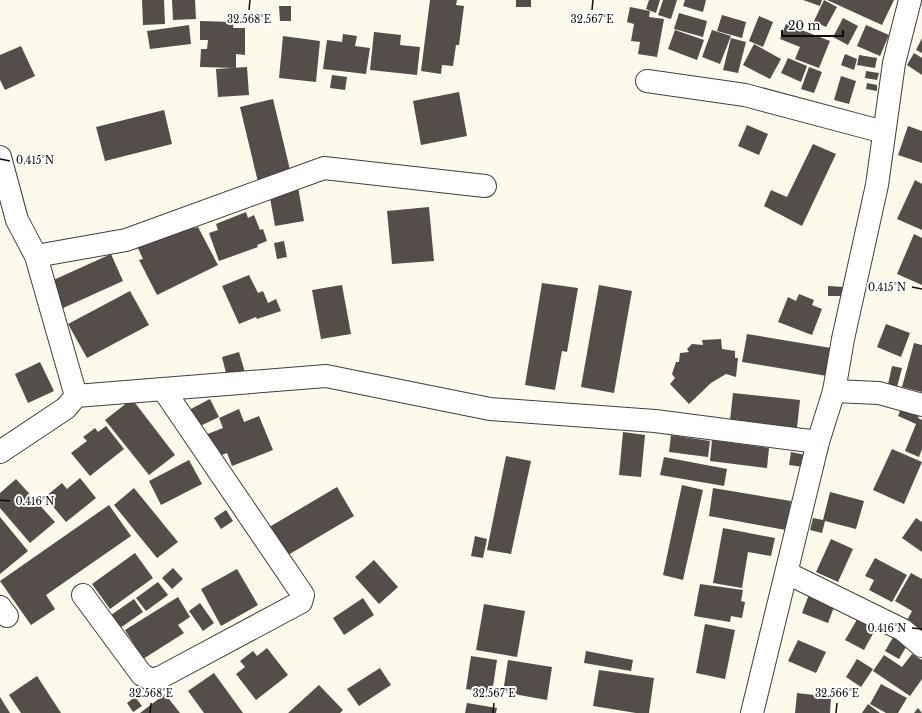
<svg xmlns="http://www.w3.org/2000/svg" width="922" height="713" viewBox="0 0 922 713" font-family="'Libre Baskerville',serif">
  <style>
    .building { fill: #544d49 }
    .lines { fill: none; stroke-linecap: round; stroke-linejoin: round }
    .minor-casing { stroke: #3f3f3f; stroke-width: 24 }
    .minor { stroke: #fff; stroke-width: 22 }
    .ticks { fill: none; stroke: #0c0c0c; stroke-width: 1.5 }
    .ticks-label { font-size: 10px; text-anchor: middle; fill: #0c0c0c; stroke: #fff; stroke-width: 4; stroke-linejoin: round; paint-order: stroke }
  </style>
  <rect width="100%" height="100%" fill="#fefaeb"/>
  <!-- building -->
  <g class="building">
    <path d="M142,0h22l1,24 -22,1z"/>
    <path d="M172,0h23l1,19 -23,1z"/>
    <path d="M430,0h27l-1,5 8,1 -5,39h-3l-3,21 -11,-1 -1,9 -20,-3z"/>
    <rect x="516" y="0" width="15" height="7"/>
    <path d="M649,0h11l-4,13 -10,-4z"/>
    <path d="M663,0h14l-6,19 -13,-4z"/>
    <path d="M685,0h21l-3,12 -20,-6z"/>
    <path d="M803,0h19l-2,6z"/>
    <path d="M824,0l13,7 -11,20 -12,-6z"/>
    <path d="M827,0h67l-12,25z"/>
    <path d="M279,6h12v15h-11z"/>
    <path d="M630,7l20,4 -1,6 15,2 -7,38 -19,-3 2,-12 -9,-1 3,-17 -7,-2z"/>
    <path d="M679,13l28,8 -4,16 -29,-8z"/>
    <path d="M722,15l24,7 -4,16 -25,-7z"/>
    <path d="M759,16l14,6 -10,25 -14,-6z"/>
    <path d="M843,18l15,8 -10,19 -15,-8z"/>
    <path d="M200,21l34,1 -1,6h12v27l-9,-1v14l-36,-1 1,-18h6l1,-9h-8z"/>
    <path d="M786,24l44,17 -11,27 -24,-9 5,-12 -20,-8z"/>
    <path d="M189,25l2,19 -41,5 -3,-18z"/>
    <path d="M866,25l23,10 -9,21 -23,-10z"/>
    <path d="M675,30l29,10 -7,20 -29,-11z"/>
    <path d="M712,30l19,6 -11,28 -18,-7z"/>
    <path d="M374,32l27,3 -1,10 20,2 -3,28 -47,-5z"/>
    <path d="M343,34l14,2 -2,10 15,2 -4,26 -43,-5 4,-29 15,2z"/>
    <path d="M283,36l37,5 -4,41 -37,-4z"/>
    <path d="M731,38l15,4 -8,31 -15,-3z"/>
    <path d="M922,38v15l-6,-3z"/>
    <path d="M754,44l27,15 -11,20 -27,-14z"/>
    <path d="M21,46l14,30 -30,14 -5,-10v-25z"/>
    <path d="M914,53l8,5v17l-15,-10z"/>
    <path d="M845,54l12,5 -3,11 -13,-5z"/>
    <path d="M859,55l18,3 -2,10 -18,-3z"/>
    <path d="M788,58l19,8 -6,16 -20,-9z"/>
    <path d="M247,67l2,28 -31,2 -2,-28z"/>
    <path d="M809,67l13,5 -8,21 -13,-4z"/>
    <path d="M866,71l13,2 -2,7 -12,-2z"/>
    <path d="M332,75l15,2 -2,13 -15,-2z"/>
    <path d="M841,76l15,5 -7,23 -15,-4z"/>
    <path d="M867,83l10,2v6l-11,-2z"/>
    <path d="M459,92l8,44 -46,9 -8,-44z"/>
    <path d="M273,99l18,75 -33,8 -18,-75z"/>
    <path d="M164,110l8,34 -67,17 -9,-34z"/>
    <path d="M747,125l21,9 -9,21 -21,-9z"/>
    <path d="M908,126l14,5v32l-24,-8z"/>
    <path d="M813,144l23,10 -34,72 -38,-20 7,-16 16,7z"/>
    <path d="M915,180l7,4v46l-25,-11z"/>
    <path d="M298,187l6,34 -29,5 -6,-34z"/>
    <path d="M429,207l5,54 -42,3 -5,-53z"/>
    <path d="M246,212l2,6 6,-3 6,15 3,-1 4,12 -10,4 1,2 -39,14 -10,-28 9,-3 -2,-6z"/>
    <path d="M193,225l2,3 3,-1 20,38 -61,30 -18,-35 4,-1 -6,-13z"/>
    <path d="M914,234l8,4v47l-25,-11z"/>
    <path d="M284,241l3,16 -10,2 -3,-16z"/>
    <path d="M111,254l12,27 -62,28 -12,-27z"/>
    <path d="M249,275l9,18 5,-2 5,12 8,-4 5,12 -24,8 -1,-2 -17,7 -17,-38z"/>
    <path d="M542,283l36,5 -11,64 -5,-1 -7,39 -30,-5z"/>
    <path d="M342,285l9,49 -30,5 -9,-49z"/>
    <path d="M599,285l33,6 -18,102 -33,-6z"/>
    <path d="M828,286l17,1v9h-17z"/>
    <path d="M130,291l19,34 -62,33 -19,-34z"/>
    <path d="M799,294l15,6 -2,5 10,4 -10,26 -34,-13 10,-25 8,4z"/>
    <path d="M886,324l24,9 -9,24 -24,-10z"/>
    <path d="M747,334l84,14 -4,28 -85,-14z"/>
    <path d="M721,339l1,10 13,2v7h3l-2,19 -10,-3 -15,9 -22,21 -19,-20 5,-6 -3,-4 4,-12h3l1,-9 9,-1 -2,-3 5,-5 11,1 -1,-5z"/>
    <path d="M914,343l8,2v47l-20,-5z"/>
    <path d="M239,352l7,24 -18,5 -6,-24z"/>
    <path d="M40,362l14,29 -26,12 -13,-29z"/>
    <path d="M892,366l10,2 -6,23 -9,-2z"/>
    <path d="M733,393l67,7 -3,28 -67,-8z"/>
    <path d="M132,399l43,56 -26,20 -44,-55z"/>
    <path d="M210,399l9,18 -23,11 -9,-17z"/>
    <path d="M904,401l18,7 -4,10 4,2v29l-3,8 -14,-6 11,-27 -18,-8z"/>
    <path d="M239,409l5,13 15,-6 14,34 -41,16 -5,-13 -13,5 -9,-23 18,-7 -4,-10z"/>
    <path d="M106,426l18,23 -34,27 -19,-23 16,-12 -4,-4 12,-9 3,4z"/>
    <path d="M623,432l22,3 -4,42 -22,-2z"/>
    <path d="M671,435l39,6 -2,16 -39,-5z"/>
    <path d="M712,440l57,8 -2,20 -57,-7z"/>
    <path d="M892,449l30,13 -18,42 -31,-14z"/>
    <path d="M791,452l15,3 -2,12 -15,-2z"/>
    <path d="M506,456l25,5 -20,93 -24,-4z"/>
    <path d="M664,457l63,12 -3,17 -64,-11z"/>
    <path d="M189,460l13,24 -41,21 -12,-24z"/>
    <path d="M80,478l16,20 -30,24 -21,-25 17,-14 5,6z"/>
    <path d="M16,479l39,43 -25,21 -30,-35v-15z"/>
    <path d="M682,485l21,5 -20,90 -20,-5z"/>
    <path d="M337,487l17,29 -71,42 -17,-29z"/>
    <path d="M134,488l44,54 -21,16 -43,-53z"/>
    <path d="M713,488l78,13 -5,29 -77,-14z"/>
    <path d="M830,492l34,9 -8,28 -31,-8 -3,12 -12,-3 3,-12 10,2z"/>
    <path d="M109,505l22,31 -85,59 9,14 -24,16 -31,-44z"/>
    <path d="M226,510l7,11 -12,8 -7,-11z"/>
    <path d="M0,517l28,34 -28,23z"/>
    <path d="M916,518l6,4v30l-20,-14z"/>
    <path d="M723,528l52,10 -4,18 -23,-4 -6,36 -29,-5z"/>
    <path d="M475,536l12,3 -4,19 -12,-2z"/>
    <path d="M831,539l22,10 -15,33 -22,-10z"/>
    <path d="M135,553l18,25 -43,31 -18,-25z"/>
    <path d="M875,558l32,17 -15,27 -23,-12 5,-10 -9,-4z"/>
    <path d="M374,560l24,27 -19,17 -24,-27z"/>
    <path d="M173,568l10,11 -11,10 -10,-11z"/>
    <path d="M237,569l21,36 -37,21 -20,-37z"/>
    <path d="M911,573l11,6v55l-17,-10 7,-13 -17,-10z"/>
    <path d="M158,582l10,13 -22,16 -10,-13z"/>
    <path d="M700,584l43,6 -2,11 4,1 -3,16 -11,-2 -1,6 -36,-6z"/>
    <path d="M811,589l26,10 -9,24 -26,-10z"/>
    <path d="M178,597l12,20 -12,8 6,8 -41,26 -18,-29z"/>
    <path d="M363,598l11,17 -30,20 -11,-17z"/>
    <path d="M134,599l9,13 -23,16 -9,-13z"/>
    <path d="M200,603l14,20 -11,8 -14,-20z"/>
    <path d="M484,604l41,7 -8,46 -41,-7z"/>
    <path d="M862,611l18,10 -16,29 -19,-10z"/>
    <path d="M705,624l30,6 -10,49 -29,-6z"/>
    <path d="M895,634l14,8 -10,17 -14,-8z"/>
    <path d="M798,640l28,12 -10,21 -28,-12z"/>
    <path d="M267,648l21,27 -32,25 -20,-26 9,-7 -5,-6 13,-10 4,5z"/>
    <path d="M586,651l47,9 -2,11 -47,-8z"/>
    <path d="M912,654l10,6v19l-12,17 -37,-25 11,-16 18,12z"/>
    <path d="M471,656l26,4 -5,33 -26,-4z"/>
    <path d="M857,659l16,10 -12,18 -15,-10z"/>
    <path d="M508,660l44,7 -5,33 -44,-8z"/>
    <path d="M380,668l11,17 -32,21 -12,-17z"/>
    <path d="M599,670l55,8 -5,35h-13l-43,-7z"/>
    <path d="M214,673l29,40h-39l-16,-22z"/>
    <path d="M37,676l24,37h-40l-12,-18z"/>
    <path d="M881,684l26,14 -9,15h-12l-16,-9z"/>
    <path d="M319,685l24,25 -3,3h-52z"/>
    <path d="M797,693l34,4 -1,16h-35z"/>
    <path d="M165,694l15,19h-40z"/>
    <path d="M0,697l10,16h-10z"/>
    <path d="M135,697l7,9 -9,6 -6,-9z"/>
    <path d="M467,703l30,5 -1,5h-31z"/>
    <path d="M868,704l12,9h-18z"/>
    <path d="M918,708l4,5h-8z"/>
  </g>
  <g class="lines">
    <defs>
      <g id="minor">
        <path d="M647,81l98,14 139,37"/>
        <path d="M0,157l17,63 19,36 40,140"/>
        <path d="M36,256l90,-16 198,-72 161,18"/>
        <path d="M834,391l45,2 43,12"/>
        <path d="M0,452l66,-44 10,-12 250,-20 164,33 165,12 163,21"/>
        <path d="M787,573l116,57 19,16"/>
        <path d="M83,595l59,80 10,5 9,-3 140,-75 2,-7 -140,-206"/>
        <path d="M0,607l7,9"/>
        <path d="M752,713l66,-271 16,-51 9,-52 34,-154 17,-122 16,-63"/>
      </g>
    </defs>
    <!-- minor casing -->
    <use href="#minor" class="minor-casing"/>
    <!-- minor -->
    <use href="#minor" class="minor"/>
  </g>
  <!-- ticks -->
  <path class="ticks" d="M249,10l1,-10M592,10l1,-10M0,159l10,2M912,287l10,2M0,500l10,1M912,628l10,1M150,713l1,-10M493,713l1,-10M836,713l1,-10"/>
  <g class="ticks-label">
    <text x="249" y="23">32.568°E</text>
    <text x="592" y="23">32.567°E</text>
    <text x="35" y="164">0.415°N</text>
    <text x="887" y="291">0.415°N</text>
    <text x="35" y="505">0.416°N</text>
    <text x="887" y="632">0.416°N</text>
    <text x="151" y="697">32.568°E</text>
    <text x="494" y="697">32.567°E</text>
    <text x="837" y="697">32.566°E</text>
  </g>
  <!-- scale -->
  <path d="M782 30v6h61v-6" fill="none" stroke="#0c0c0c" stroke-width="2"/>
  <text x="788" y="30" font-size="12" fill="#0c0c0c" stroke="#ffffff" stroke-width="3" paint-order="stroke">20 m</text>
</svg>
